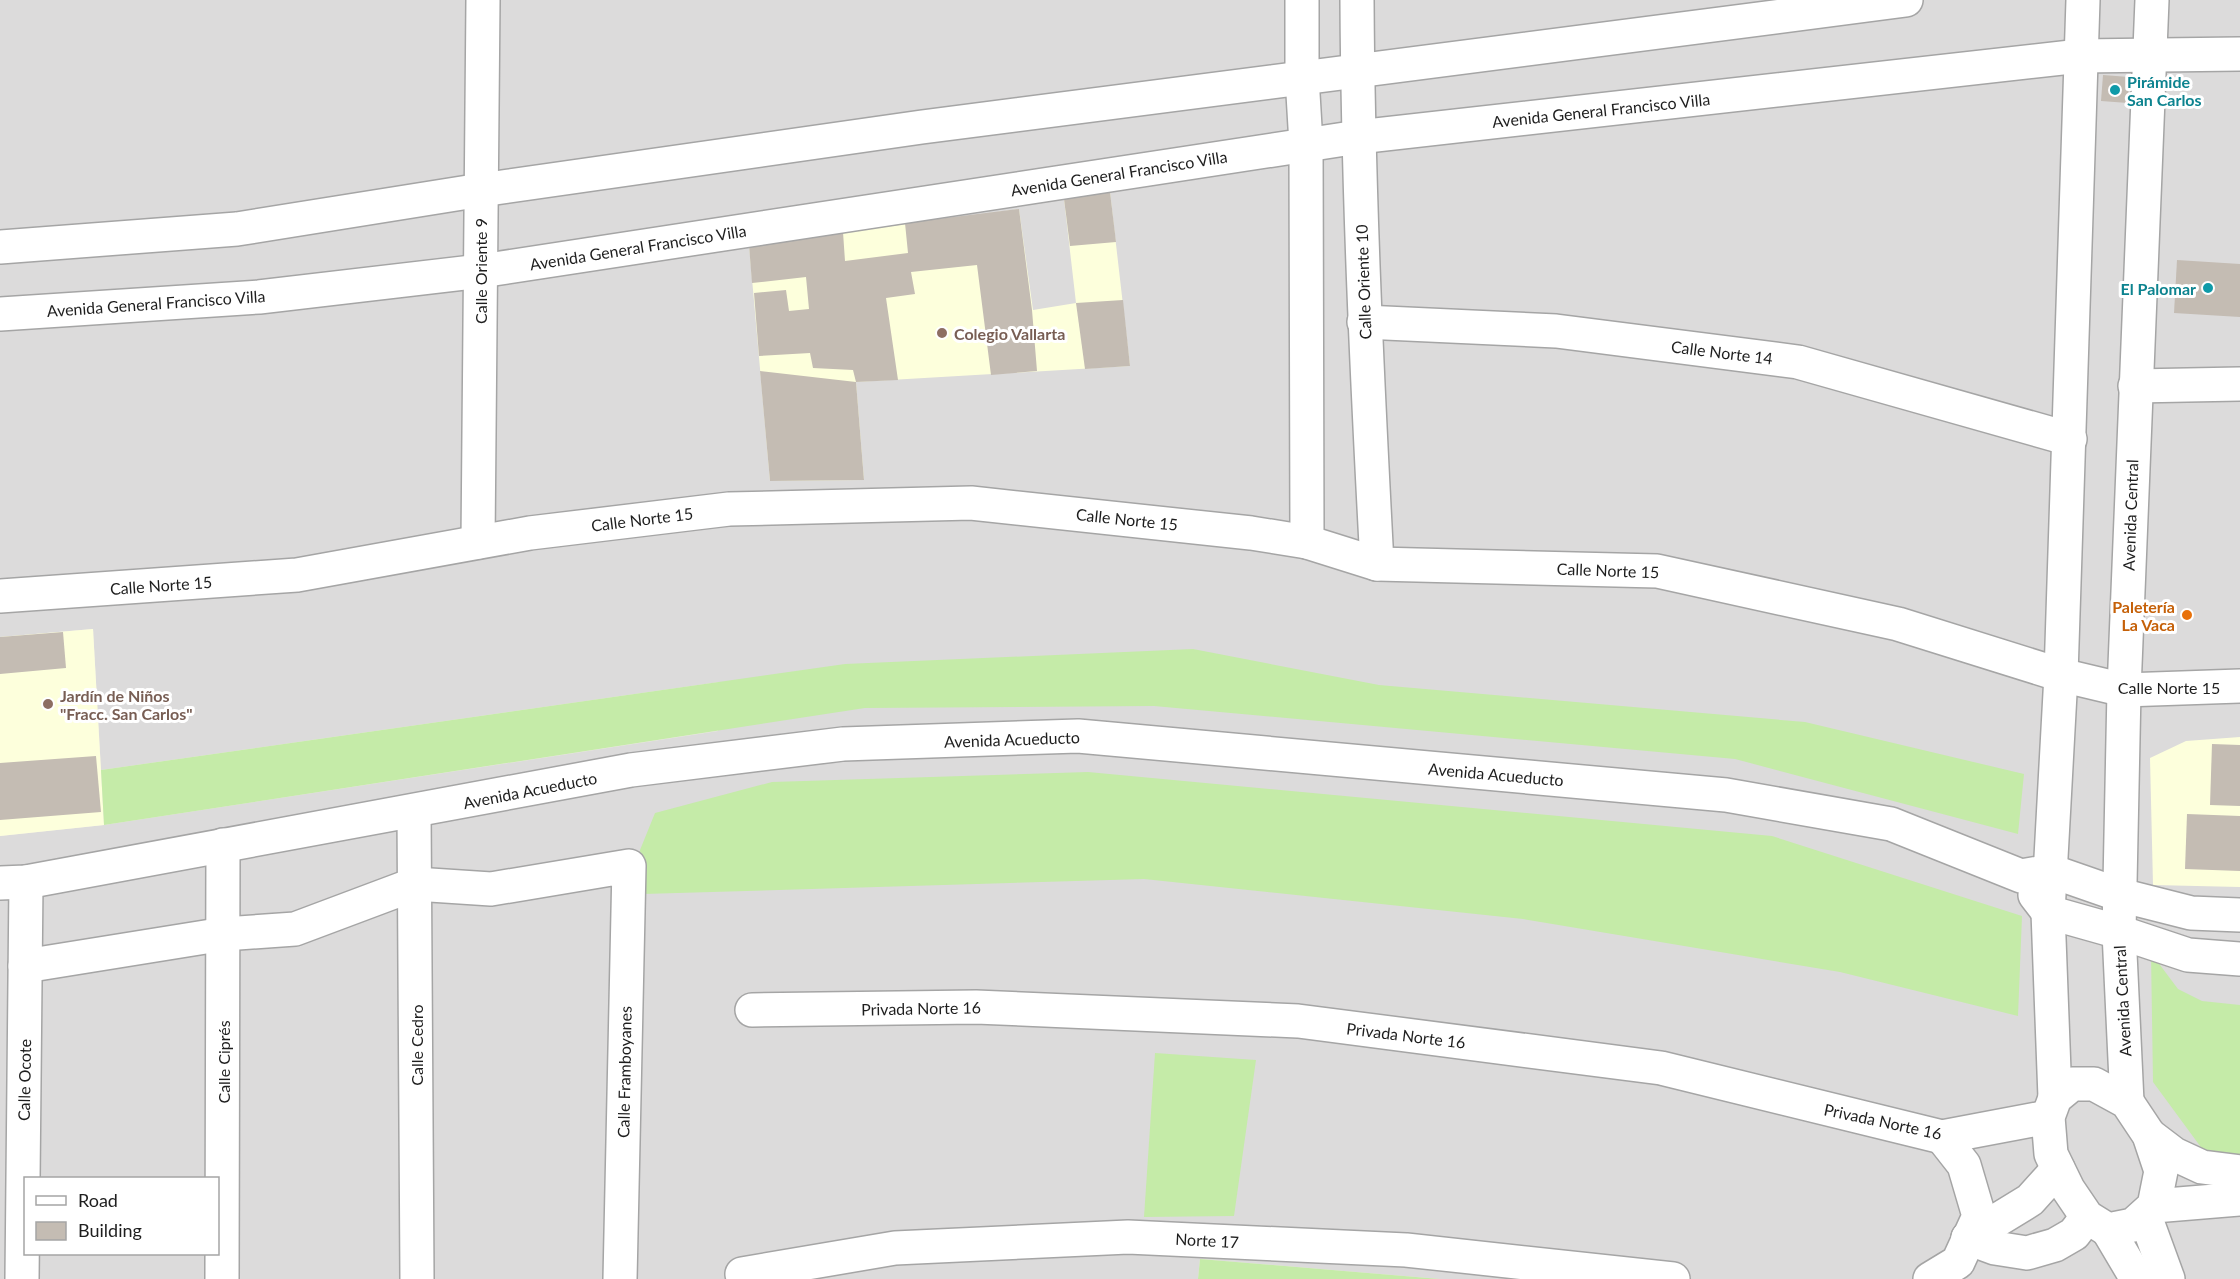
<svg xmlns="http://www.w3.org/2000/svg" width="2240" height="1279" viewBox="0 0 2240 1279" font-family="Lato,sans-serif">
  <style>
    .residential { fill: #dcdbdb; fill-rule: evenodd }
    .education { fill: #fdffdc }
    .grass { fill: #c5eba8 }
    .building { fill: #c4bcb3 }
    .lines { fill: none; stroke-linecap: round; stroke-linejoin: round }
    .minor-casing { stroke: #a5a5a5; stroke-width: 36 }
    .minor { stroke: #fff; stroke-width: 33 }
    .culture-dot { fill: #0f9aa8; stroke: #fff; stroke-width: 2 }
    .education-dot { fill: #8d6e63; stroke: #fff; stroke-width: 2 }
    .food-dot { fill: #e8710a; stroke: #fff; stroke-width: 2 }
    .labels { text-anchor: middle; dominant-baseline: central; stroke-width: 6; stroke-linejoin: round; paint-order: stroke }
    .culture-label { font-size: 16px; font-weight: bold; fill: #0d838f; stroke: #fff; text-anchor: start }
    .street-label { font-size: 16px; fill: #1e1e1e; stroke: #fff }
    .education-label { font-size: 16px; font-weight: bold; fill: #785e54; stroke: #fff; text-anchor: start }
    .food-label { font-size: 16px; font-weight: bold; fill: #c56008; stroke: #fff; text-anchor: end }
  </style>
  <rect width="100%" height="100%" fill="#efece3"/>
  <!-- residential -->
  <path class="residential" d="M0,0h2240v1279h-800l-240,-20 -2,20h-1198v-443l104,-11 614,-94 1,-49 -618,88 -8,-141 -93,8zM26,1178h192v76h-192z"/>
  <!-- education -->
  <g class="education">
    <path d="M1110,192l20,174 -274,16 8,98 -94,1 -21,-236 270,-36 14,101 43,-7 -12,-104z"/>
    <path d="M93,629l11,196 -104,11v-199z"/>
    <path d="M2240,737v150l-87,-2 -3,-127 36,-17z"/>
  </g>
  <!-- grass -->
  <g class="grass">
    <path d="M1193,649l186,36 426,37 219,52 -6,60 -283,-75 -581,-53 -289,2 -761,117 -3,-55 744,-106z"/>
    <path d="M1088,772l684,64 250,80 -4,100 -178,-44 -317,-53 -379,-40 -501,15 -3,-44 15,-37 117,-31z"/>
    <path d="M2151,953l27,36 24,12 38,4v170l-26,-10 -61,-83z"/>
    <path d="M1155,1053l101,7 -22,156 -90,1z"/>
    <path d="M1200,1259l240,20h-242z"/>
  </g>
  <!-- building -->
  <g class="building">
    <path d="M2103,75l26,2 -1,26 -27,-2z"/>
    <path d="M1110,192l6,50 -46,4 -6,-47z"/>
    <path d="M1019,209l13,101 5,61 -46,4 -14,-110 -66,7 4,22 -29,4 12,82 -42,2 -3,-12 -40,-2 -3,-15 -51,3 -5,-63 32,-3 3,21 20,-2 -3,-32 -54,6 -3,-38 94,-13 2,29 63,-8 -3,-30z"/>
    <path d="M2177,260l63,4v53l-66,-4z"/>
    <path d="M1123,300l7,66 -45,3 -9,-66z"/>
    <path d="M760,371l96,11 8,98 -94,1z"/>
    <path d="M63,632l3,36 -66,6v-37z"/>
    <path d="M2212,744l28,1v61l-30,-1z"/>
    <path d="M96,756l5,56 -101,8v-57z"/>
    <path d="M2187,814l53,2v55l-55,-2z"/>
  </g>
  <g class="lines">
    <defs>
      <g id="minor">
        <path d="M1302,0v77l4,67 1,398"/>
        <path d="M1357,0c1,188 10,376 20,564"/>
        <path d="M0,247l237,-18 244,-39 441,-63 984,-127"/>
        <path d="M0,314l259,-17 222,-26 877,-134 722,-81 160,-2"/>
        <path d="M1364,322l192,9 242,31 272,77"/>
        <path d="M2135,386l105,-2"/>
        <path d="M478,542l5,-542"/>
        <path d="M0,596l297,-21 233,-42 199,-24 242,-6 280,30 56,9 70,22 280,7 241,53 163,51 63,15 116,-4"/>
        <path d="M414,811l3,468"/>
        <path d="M0,883l26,-1 605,-112 212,-26 235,-8 648,59 165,29 130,52 30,-5 69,24 71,18 49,2"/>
        <path d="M2035,895l13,17 71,20 69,23 52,4"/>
        <path d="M25,966l199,-32 71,-5 120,-45 76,5 138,-23 -9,413"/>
        <path d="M752,1010l224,-3 322,14 363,47 281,69 106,-20"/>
        <path d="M2072,1084h22l33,18 22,33 12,36 -7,35 -21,19 -25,5 -21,-13 -19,-28 -17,-35 -3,-37 7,-19z"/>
        <path d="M2055,1098l-7,-186 13,-237 22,-675"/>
        <path d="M2127,1102l-8,-170 5,-242 28,-690"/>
        <path d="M2149,1135l25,19 28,13 38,5"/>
        <path d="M2154,1206l86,-7"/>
        <path d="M2145,1216l23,63"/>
        <path d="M2108,1230l29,49"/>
        <path d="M1968,1238l27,10 32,5 28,-8 19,-11 13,-17"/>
        <path d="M1968,1238l62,-38 28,-31"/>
        <path d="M742,1274l153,-26 233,-11 278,13 267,29"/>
        <path d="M22,1279l4,-397"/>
        <path d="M222,1279l1,-434"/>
        <path d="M1930,1279l28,-17 21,-46 -15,-51 -22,-28"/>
      </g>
    </defs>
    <!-- minor casing -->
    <use href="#minor" class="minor-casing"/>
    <!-- minor -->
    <use href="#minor" class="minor"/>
  </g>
  <!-- markers -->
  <g class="culture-dot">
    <circle cx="2115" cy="90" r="6"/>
    <circle cx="2208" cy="288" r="6"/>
  </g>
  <g class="education-dot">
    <circle cx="942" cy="333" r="6"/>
    <circle cx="48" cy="704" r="6"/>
  </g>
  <circle class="food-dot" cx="2187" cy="615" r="6"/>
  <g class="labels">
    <!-- culture labels -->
    <g class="culture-label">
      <text x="2127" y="81">Pirámide<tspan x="2127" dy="18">San Carlos</tspan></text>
      <text x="2196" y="288" text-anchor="end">El Palomar</text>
    </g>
    <!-- street labels -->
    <g class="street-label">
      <text transform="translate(1601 110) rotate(-6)">Avenida General Francisco Villa</text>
      <text transform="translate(1119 173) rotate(-9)">Avenida General Francisco Villa</text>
      <text transform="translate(638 247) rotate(-9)">Avenida General Francisco Villa</text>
      <text transform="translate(480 271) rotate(-90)">Calle Oriente 9</text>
      <text transform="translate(1363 282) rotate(-92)">Calle Oriente 10</text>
      <text transform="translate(156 303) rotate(-4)">Avenida General Francisco Villa</text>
      <text transform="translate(1722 352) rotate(7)">Calle Norte 14</text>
      <text transform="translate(2130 515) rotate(-88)">Avenida Central</text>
      <text transform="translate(642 519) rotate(-7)">Calle Norte 15</text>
      <text transform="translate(1127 519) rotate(6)">Calle Norte 15</text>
      <text transform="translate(1608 570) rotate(2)">Calle Norte 15</text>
      <text transform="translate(161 585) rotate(-4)">Calle Norte 15</text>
      <text x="2169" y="687">Calle Norte 15</text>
      <text transform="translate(1012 739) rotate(-2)">Avenida Acueducto</text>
      <text transform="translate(1496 774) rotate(5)">Avenida Acueducto</text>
      <text transform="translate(530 790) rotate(-11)">Avenida Acueducto</text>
      <text transform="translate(2122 1001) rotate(-93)">Avenida Central</text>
      <text transform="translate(921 1008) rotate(-1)">Privada Norte 16</text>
      <text transform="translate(1406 1035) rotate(7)">Privada Norte 16</text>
      <text transform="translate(416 1045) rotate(-90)">Calle Cedro</text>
      <text transform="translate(223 1062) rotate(-90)">Calle Ciprés</text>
      <text transform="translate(624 1072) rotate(-89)">Calle Framboyanes</text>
      <text transform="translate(24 1080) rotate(-89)">Calle Ocote</text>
      <text transform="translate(1883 1121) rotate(12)">Privada Norte 16</text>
      <text transform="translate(1207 1240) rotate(3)">Norte 17</text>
    </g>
    <!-- education labels -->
    <g class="education-label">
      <text x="954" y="333">Colegio Vallarta</text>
      <text x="60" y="695">Jardín de Niños<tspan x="60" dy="18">"Fracc. San Carlos"</tspan></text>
    </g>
    <!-- food labels -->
    <g class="food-label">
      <text x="2175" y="606">Paletería<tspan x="2175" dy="18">La Vaca</tspan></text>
    </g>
  </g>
  <!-- legend -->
  <rect x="24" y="1177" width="195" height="78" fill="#ffffff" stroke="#a5a5a5" stroke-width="1.5"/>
  <rect x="36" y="1196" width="30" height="9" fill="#ffffff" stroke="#a5a5a5" stroke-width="1.5"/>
  <text x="78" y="1207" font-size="18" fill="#1e1e1e">Road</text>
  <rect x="36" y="1222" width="30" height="18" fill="#c4bcb3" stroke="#a5a5a5" stroke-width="1.5"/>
  <text x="78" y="1237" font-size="18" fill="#1e1e1e">Building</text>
</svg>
